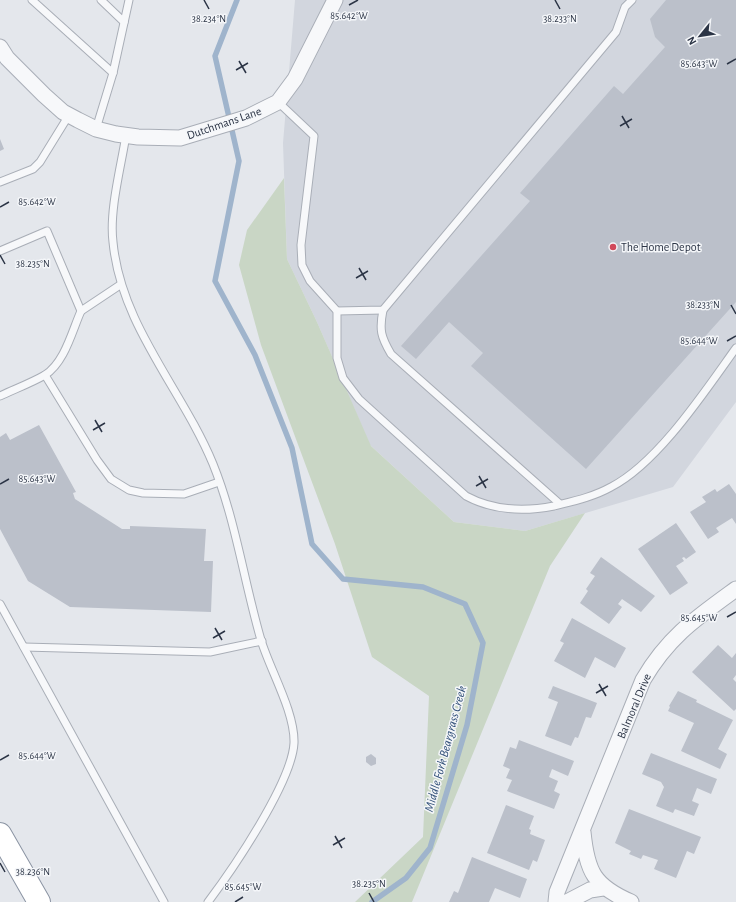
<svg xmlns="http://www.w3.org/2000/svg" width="736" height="902" viewBox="0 0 736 902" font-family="'Alegreya Sans',sans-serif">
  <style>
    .built { fill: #d2d6de }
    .green { fill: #c9d6c5 }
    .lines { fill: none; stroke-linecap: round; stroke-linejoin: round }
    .stream { stroke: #9fb4cc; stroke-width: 5.5 }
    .building { fill: #bbc0ca }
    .lane-casing { stroke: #a9aeb7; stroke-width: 9 }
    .street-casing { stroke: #a9aeb7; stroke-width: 17 }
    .highway-casing { stroke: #8b94a3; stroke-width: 24 }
    .lane { stroke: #f7f8fa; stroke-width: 7 }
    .street { stroke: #f7f8fa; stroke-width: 15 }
    .highway { stroke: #fff; stroke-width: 22 }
    .ticks { fill: none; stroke: #2b3445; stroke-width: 1.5 }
    .poi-dot { fill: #d1495b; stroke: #f4f6f9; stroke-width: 1.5 }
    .labels { text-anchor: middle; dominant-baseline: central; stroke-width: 3; stroke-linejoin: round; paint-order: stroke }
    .street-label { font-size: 12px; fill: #2b3445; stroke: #f4f6f9 }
    .poi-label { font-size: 12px; fill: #2b3445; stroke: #f4f6f9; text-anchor: start }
    .water-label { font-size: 13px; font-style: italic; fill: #34527a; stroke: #f4f6f9 }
    .ticks-label { font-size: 10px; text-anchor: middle; fill: #2b3445; stroke: #f4f6f9; stroke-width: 3; stroke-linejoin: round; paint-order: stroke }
  </style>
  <rect width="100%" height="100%" fill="#e4e7ec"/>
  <!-- built -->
  <path class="built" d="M295,0h441v402l-63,85 -148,44 -71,-9 -84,-77 -53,-123 -30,-63 -4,-116z"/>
  <!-- green -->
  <path class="green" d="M284,178l3,81 30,63 54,124 83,76 71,9 60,-18 -35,53 -138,336h-57l68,-65 6,-141 -57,-39 -37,-113 -74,-199 -22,-80 8,-35z"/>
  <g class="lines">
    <!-- stream -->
    <path class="stream" d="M237,0l-22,56 24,105 -24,120 40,74 37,93 20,96 31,35 80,8 42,17 18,39 -16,82 -37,123 -24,30 -34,24"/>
  </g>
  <!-- building -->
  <g class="building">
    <path d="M666,0h70v302l-150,167 -115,-103 12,-13 -34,-31 -33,37 -15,-13 129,-145 -10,-8 94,-107 9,8 42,-47 -10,-10 -5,-18z"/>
    <path d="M0,139l4,10 -4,2z"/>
    <path d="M39,425l37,67 -3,1 2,6 47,30h8v-3l76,3 -2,32h9l-2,51 -141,-5 -42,-26 -28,-52v-92l6,-4 4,7z"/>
    <path d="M729,484l7,10v30l-4,-6 -16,10 3,4 -11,7 -18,-27 16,-10 -4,-5 13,-8 2,3z"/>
    <path d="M676,523l20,29 -10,7 -2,-2 -2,1 2,3 -8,5 12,17 -18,12 -32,-46z"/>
    <path d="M601,557l54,39 -14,16 -19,-13 -4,5 4,3 -13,17 -29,-21 8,-12 -2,-2 9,-13 -5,-3z"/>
    <path d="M572,618l54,30 -11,20 -20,-11 -10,21 -31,-17 10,-18 -4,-2z"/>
    <path d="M718,645l14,13 4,-5v22l-3,4 3,3v27l-2,2 -42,-39z"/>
    <path d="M553,686l44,17 -6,15 -5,-1 -8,21 -3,-1 -4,9 -26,-10 13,-34 -10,-4z"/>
    <path d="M678,691l19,9 -1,2 37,18 -15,29 9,5 -7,15 -39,-18 13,-28 -26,-12 2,-4 -1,-1z"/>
    <path d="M519,740l55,21 -6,15 -16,-7 -3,8 9,4 -4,10 6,3 -6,15 -47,-18 5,-11 -6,-2 4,-9 -7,-3 7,-19 6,2z"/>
    <path d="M651,753l66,26 -6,15 -14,-6 -5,13 7,3 -5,12 -19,-7 -2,4 -17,-7 8,-19 -3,-5 -19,-8z"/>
    <path d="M371,754l5,4v6l-5,2 -5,-4v-5z"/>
    <path d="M506,805l28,11 -5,13 2,1 -1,4 15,6 -8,22 -4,-2 -4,10 -42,-17z"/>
    <path d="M629,809l72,28 -7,17 -7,-3 -11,27 -22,-9 4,-9 -15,-5 -2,4 -12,-5 2,-3 -16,-8z"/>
    <path d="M472,857l55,22 -7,19 -25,-10 -6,14h-40l5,-11 4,2z"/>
  </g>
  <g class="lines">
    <defs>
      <g id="lane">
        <path d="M32,0l81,73"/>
        <path d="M101,0l23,22"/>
        <path d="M278,102l36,34 -13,109 1,20 8,16 27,30v47l6,20 16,21 107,97c28,15 57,16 88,10 20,-5 39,-9 57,-19 47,-24 94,-96 125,-139"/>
        <path d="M96,129l17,-56 16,-73"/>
        <path d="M126,135c-5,32 -17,76 -13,107 8,84 69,147 100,222 23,57 31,118 48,176 9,30 34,72 33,103 -2,39 -61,126 -86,159"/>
        <path d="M0,182l33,-13 7,-7 29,-47"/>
        <path d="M0,251l47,-20 34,80 39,-26"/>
        <path d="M383,310c-4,20 -2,27 8,44l169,150"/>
        <path d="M337,311l46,-1 233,-278 9,-25 7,-7"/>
        <path d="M45,375l52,85 14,19 18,11 14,3 41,1 35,-12"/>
        <path d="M0,396c15,-7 31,-13 45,-21 20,-13 27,-44 36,-64"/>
        <path d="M0,604l164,298"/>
        <path d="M24,647l186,5 52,-11"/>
      </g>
      <g id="street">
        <path d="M0,47l7,11 37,37 19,17 15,8 18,9 20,5 22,3 42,1 66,-20 32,-16 17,-23 40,-79"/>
        <path d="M583,832c4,40 11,54 48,70"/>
        <path d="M556,902l1,-10 86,-212c25,-43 53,-62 93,-91"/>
        <path d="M567,902l23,-12 13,-2"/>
      </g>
      <path id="highway" d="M0,834l39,68"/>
    </defs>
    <!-- lane casing -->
    <use href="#lane" class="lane-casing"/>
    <!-- street casing -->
    <use href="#street" class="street-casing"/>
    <!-- highway casing -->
    <use href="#highway" class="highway-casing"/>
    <!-- lane -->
    <use href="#lane" class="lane"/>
    <!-- street -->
    <use href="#street" class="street"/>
    <!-- highway -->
    <use href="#highway" class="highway"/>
  </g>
  <!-- ticks -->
  <path class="ticks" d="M204,0l5,9M555,0l5,9M349,5l9,-5M239,61l7,12M727,64l9,-5M236,70l12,-7M622,116l7,12M620,126l12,-7M0,207l9,-5M0,255l5,9M359,268l7,12M356,278l12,-7M731,305l5,9M727,341l9,-5M95,420l7,12M93,430l12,-7M479,476l7,12M0,484l9,-5M476,486l12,-7M727,617l9,-5M215,628l7,12M213,638l12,-7M599,684l7,12M596,693l12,-7M0,760l9,-5M335,836l7,12M333,845l12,-7M0,863l5,9M369,893l5,9M235,902l8,-5"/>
  <!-- markers -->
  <circle class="poi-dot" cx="613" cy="247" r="4"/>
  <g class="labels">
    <!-- street labels -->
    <g class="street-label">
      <text transform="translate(224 123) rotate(-19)">Dutchmans Lane</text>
      <text transform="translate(634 706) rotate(-67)">Balmoral Drive</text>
    </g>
    <!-- poi labels -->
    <g class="poi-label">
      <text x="621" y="247">The Home Depot</text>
    </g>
    <!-- water labels -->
    <g class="water-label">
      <text transform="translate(446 749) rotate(-75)">Middle Fork Beargrass Creek</text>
    </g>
  </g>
  <g class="ticks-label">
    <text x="349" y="19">85.642°W</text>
    <text x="209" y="22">38.234°N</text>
    <text x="560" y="22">38.233°N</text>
    <text x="699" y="67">85.643°W</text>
    <text x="37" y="205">85.642°W</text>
    <text x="33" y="267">38.235°N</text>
    <text x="703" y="308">38.233°N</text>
    <text x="699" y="344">85.644°W</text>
    <text x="37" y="482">85.643°W</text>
    <text x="699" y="621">85.645°W</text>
    <text x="37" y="759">85.644°W</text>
    <text x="33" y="875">38.236°N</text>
    <text x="369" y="887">38.235°N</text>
    <text x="243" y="890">85.645°W</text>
  </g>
  <!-- north arrow -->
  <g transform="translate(700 36) rotate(240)" stroke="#f4f6f9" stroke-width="3" paint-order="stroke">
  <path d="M0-3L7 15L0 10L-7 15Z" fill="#2b3445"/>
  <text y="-6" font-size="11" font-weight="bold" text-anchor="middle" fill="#2b3445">N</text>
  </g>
</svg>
